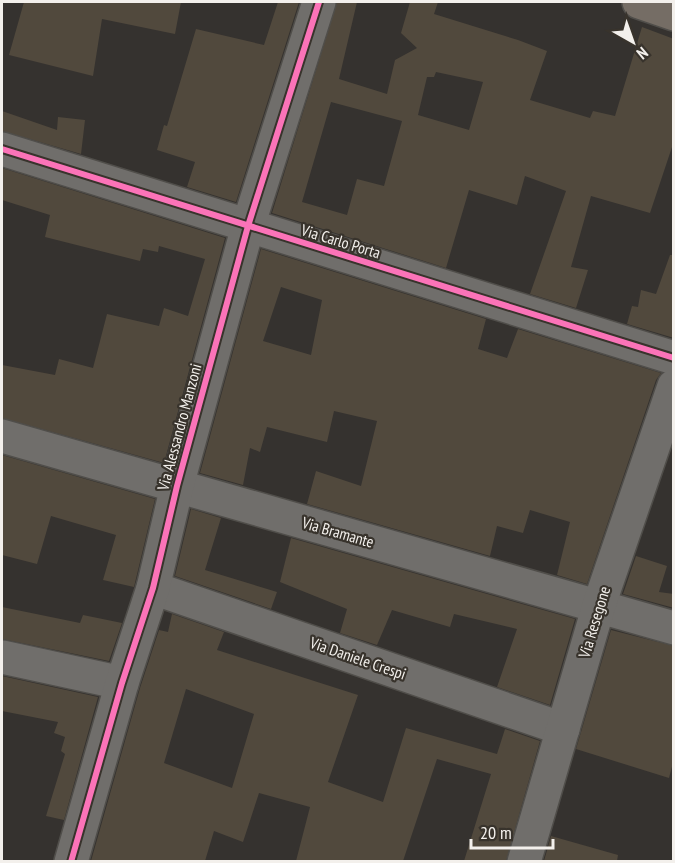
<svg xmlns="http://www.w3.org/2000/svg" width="675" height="863" viewBox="0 0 675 863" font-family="'PT Sans Narrow',sans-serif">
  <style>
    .building { fill: #51493d; fill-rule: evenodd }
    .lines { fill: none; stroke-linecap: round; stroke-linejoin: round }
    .minor-casing { stroke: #504e4a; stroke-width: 36 }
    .primary-casing { stroke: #504e4a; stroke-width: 36 }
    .minor { stroke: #706e6b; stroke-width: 33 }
    .primary { stroke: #756d65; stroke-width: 33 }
    .cycleway-casing { stroke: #38332c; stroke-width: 10 }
    .cycleway { stroke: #fb73b8; stroke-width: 6 }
    .labels { text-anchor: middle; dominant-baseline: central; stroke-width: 4.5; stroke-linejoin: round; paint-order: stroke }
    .street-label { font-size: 16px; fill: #f3f0ec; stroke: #38332c }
  </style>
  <rect width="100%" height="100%" fill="#35322f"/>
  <!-- building -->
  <g class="building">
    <path d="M24,2h157l-6,32 -73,-15 -9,57 -84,-21z"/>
    <path d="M278,2h21l-63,200 -49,-15 8,-25 -38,-12 7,-25 3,1 29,-97 68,16z"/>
    <path d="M337,2h20l-18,77 48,15 8,-34 22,-12 -16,-15 9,-31h28l-4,12 84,26 29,11 -17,49 60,18 3,-7 22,5 27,-89 32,12v102l-24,72 -59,-17 -20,71 17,3 -12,38 -46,-14 36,-103 -41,-15 -8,29 -48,-15 -23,78 -174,-55zM436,72l47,10 -14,48 -51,-15 9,-38h7zM331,102l71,19 -18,65 -27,-7 -10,36 -45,-13z"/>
    <path d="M2,111l55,19 1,-13 27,3 -4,34 -79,-23z"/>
    <path d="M2,168l223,70 -61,225 -162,-45v-53l53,10 4,-16 34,9 14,-54 52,12 5,-18 24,8 17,-57 -46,-13 -1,6 -15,-3 -3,12 -95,-24 5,-22 -48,-15z"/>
    <path d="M261,249l225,70 -8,30 29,9 11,-29 143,44 -5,7 -69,204 -30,-9 13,-53 -40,-12 -7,23 -26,-7 -7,30 -183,-52 9,-33 45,15 16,-65 -43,-10 -7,31 -60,-15 -7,25 -10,-4 -7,37 -43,-12zM281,287l41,13 -11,55 -48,-14z"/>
    <path d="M670,255h4v83l-47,-14 5,-18 6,1 3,-17 15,4z"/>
    <path d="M2,455l153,44 -21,88 -31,-7 13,-45 -65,-19 -14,48 -35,-9z"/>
    <path d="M191,509l30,9 -16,52 72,22 -6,17 -96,-33z"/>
    <path d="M291,538l284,81 -25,86 -53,-18 20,-58 -63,-15 -4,13 -58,-17 -15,35 -37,-12 7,-24 -67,-27z"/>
    <path d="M636,556l31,10 -8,26 15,2v14l-51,-14z"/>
    <path d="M2,607l78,16 3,-8 39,8 -13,38 -107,-22z"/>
    <path d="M172,614l52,18 -7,18 141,45 -30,87 55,20 23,-74 91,26 8,-25 35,12 -34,120h-42l27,-87 -54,-15 -34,102h-107l14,-54 -51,-14 -16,49 -29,-11 -9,30h-114l49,-173 19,-58 9,2zM186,689l68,25 -22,74 -68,-25z"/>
    <path d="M611,630l63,16v113l-5,19 -93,-29z"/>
    <path d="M2,676l96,21 -34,123 -18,-4 19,-62 -4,-3 4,-14 -11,-4 4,-11 -56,-11z"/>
    <path d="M551,836l67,19 -1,6h-73z"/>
  </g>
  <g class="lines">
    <defs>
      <g id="minor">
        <path d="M2,149l672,209"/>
        <path d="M2,436l672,192"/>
        <path d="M153,588l410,141"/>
        <path d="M2,657l120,26"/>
        <path d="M71,862l51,-179 31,-95 24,-102 71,-260 71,-224"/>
        <path d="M524,862l75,-257 75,-219"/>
      </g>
      <path id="primary" d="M639,2l35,12"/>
    </defs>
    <!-- minor casing -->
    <use href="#minor" class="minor-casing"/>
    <!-- primary casing -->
    <use href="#primary" class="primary-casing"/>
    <!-- minor -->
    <use href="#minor" class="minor"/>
    <!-- primary -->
    <use href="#primary" class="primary"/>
    <defs>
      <g id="cycleway">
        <path d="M2,149l672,209"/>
        <path d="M71,862l51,-179 31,-95 24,-102 71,-260 71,-224"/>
      </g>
    </defs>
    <!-- cycleway casing -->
    <use href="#cycleway" class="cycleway-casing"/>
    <!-- cycleway -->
    <use href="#cycleway" class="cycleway"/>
  </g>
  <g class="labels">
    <!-- street labels -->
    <g class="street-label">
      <text transform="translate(341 241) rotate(17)">Via Carlo Porta</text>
      <text transform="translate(179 427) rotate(-75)">Via Alessandro Manzoni</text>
      <text transform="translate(338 532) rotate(16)">Via Bramante</text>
      <text transform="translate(594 622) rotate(-73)">Via Resegone</text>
      <text transform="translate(358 658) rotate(19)">Via Daniele Crespi</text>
    </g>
  </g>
  <!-- border -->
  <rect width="675" height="863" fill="none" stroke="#f3f0ec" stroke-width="6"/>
  <!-- north arrow -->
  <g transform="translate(633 42) rotate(140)" stroke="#38332c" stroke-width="4.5" paint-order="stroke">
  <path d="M0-4.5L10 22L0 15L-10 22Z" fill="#f3f0ec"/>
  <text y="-9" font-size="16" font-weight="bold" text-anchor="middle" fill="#f3f0ec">N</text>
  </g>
  <!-- scale -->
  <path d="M471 839v9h82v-9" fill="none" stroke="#f3f0ec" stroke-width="3"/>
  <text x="480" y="839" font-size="18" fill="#f3f0ec" stroke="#38332c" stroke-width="4.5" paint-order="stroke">20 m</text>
</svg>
